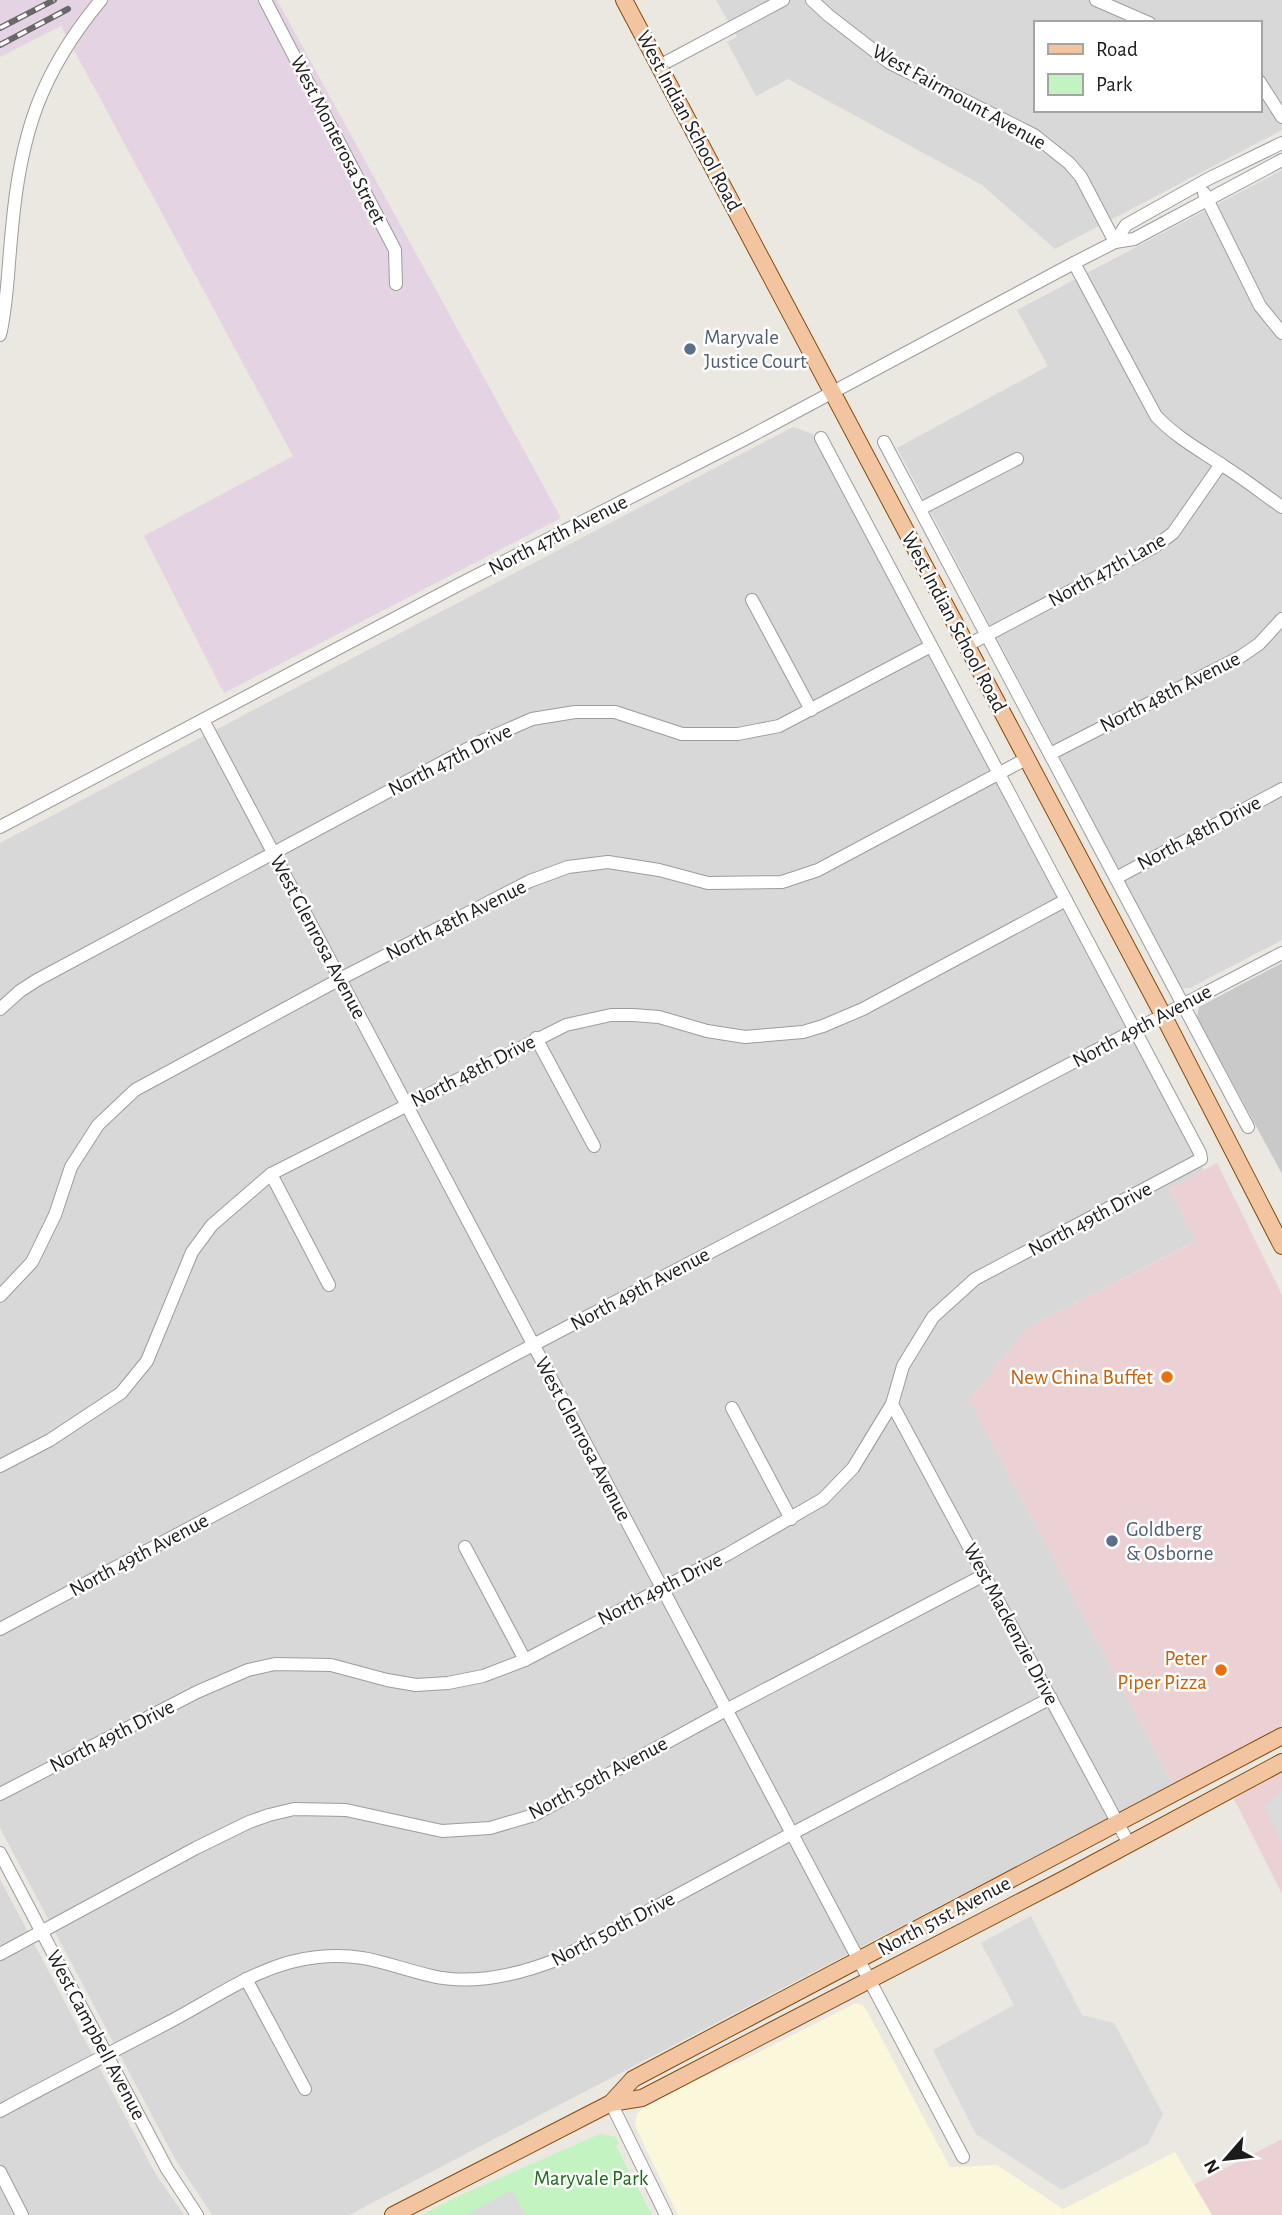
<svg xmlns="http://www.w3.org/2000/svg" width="1282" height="2215" viewBox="0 0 1282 2215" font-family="'Alegreya Sans',sans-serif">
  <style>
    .residential { fill: #d9d8d8; fill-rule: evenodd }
    .commercial { fill: #ebd1d4 }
    .industrial { fill: #e4d4e3 }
    .education { fill: #fbf7da }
    .religious { fill: #c9c9c9 }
    .park { fill: #c3f3c1 }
    .parking { fill: #dbdbdb }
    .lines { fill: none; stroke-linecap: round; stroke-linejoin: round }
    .minor-casing { stroke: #9c9c9c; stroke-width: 14 }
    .major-casing { stroke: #834d0e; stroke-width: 18 }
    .minor { stroke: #fff; stroke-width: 12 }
    .major { stroke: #f2c4a0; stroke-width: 16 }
    .rail-casing { stroke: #696969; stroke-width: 6 }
    .rail { stroke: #fff; stroke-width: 3.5; stroke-dasharray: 10; stroke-linecap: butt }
    .service-dot { fill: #5c6f8a; stroke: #fff; stroke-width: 2.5 }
    .food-dot { fill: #e8710a; stroke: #fff; stroke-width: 2.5 }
    .labels { text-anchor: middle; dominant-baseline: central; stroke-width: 5; stroke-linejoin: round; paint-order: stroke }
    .street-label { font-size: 21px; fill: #1b1b1b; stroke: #fff }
    .service-label { font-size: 21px; fill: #4e5e75; stroke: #fff; text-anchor: start }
    .food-label { font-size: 21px; fill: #c56008; stroke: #fff; text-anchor: end }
    .park-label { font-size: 21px; fill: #196c15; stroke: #fff }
  </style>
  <rect width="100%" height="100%" fill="#ebe7e1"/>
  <!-- residential -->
  <g class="residential">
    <path d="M716,0h566v130l-227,119 -73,-64 -194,-106 -32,17 -29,-54 10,-5zM1035,23h224v87h-224z"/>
    <path d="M1282,170v770l-92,48h-9l-284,-540 151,-82 -31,-56z"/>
    <path d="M793,427l20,7 391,736 -35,19 28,51 -171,89 -57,71 204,384 -824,431h-137l-38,-58 -174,-329v-985z"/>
    <path d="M0,1879l155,294 29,42h-184z"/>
  </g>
  <!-- commercial -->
  <g class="commercial">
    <path d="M1217,1163l65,132v431l-109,58 -204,-384 57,-71 170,-88 -27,-52z"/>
    <path d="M1282,1771v123l-48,-95z"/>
    <path d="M1282,2139v76h-70l-19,-30z"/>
  </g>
  <!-- industrial -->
  <path class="industrial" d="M0,0h277l284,518 -337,175 -80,-157 149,-80 -232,-430 -61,31z"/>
  <!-- education -->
  <path class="education" d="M856,2003l6,2 4,4 84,158 47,-2 66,44 112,-57 37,63h-534l-42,-87 -1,-6 2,-8 6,-7 54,-28 50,-21z"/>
  <!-- religious -->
  <path class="religious" d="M1282,963v211l-85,-157 2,-10z"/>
  <!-- park -->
  <path class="park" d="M600,2134l16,3 3,7 -3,2 36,69h-230l34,-18z"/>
  <!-- parking -->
  <g class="parking">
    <path d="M1282,1790v53l-19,-37z"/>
    <path d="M1031,1916l51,99 32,8 49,91 -15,30 -86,46 -86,-56 -43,-84 81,-45 -33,-62z"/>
    <path d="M512,2190l13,25h-60z"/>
  </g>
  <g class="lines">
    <defs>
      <g id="minor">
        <path d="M265,0l130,250 1,34"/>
        <path d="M812,0l16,15 62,48 144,72 35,28 12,14 34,65"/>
        <path d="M1096,0l53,23"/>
        <path d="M659,66l124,-66"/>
        <path d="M1259,81l23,36"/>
        <path d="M1204,193l56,113 22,27"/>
        <path d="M1115,242l11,-17 82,-46 74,-36"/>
        <path d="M1074,263l82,153c20,21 42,33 66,49 21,13 40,28 60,42"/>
        <path d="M0,335c8,-34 8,-71 12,-106 8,-93 28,-156 89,-229"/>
        <path d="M884,442l364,685"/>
        <path d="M920,509l97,-50"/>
        <path d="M752,600l59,110"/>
        <path d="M966,646l188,-99 19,-14 48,-69"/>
        <path d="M203,720l760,1437"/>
        <path d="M1050,754l190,-97 19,-13 23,-25"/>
        <path d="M0,827l458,-242 289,-147 327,-175 41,-21 19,-3 148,-79"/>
        <path d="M1116,878l166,-89"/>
        <path d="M0,1009l20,-18 17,-11 447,-240 48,-21 43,-7h40l67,22h56l41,-8 152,-80"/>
        <path d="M536,1038l58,108"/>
        <path d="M271,1174l58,111"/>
        <path d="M0,1296l32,-34 23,-47 16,-48 27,-42 37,-35 205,-111 190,-98 38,-14 40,-5 51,8 49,13 74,-1 36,-12 208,-111"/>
        <path d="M892,1404l237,440"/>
        <path d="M732,1408l59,111"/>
        <path d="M0,1466l50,-26 71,-47 26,-32 45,-109 20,-27 59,-51 295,-149 45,-10h22l26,2 48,14 38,6 58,-5 20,-6 40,-17 203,-109"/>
        <path d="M465,1547l60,113"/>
        <path d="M0,1629l533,-284 749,-392"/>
        <path d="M0,1794l197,-102 51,-22 27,-6 56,1 56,15 29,5 32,-2 35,-7 42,-16 203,-106 95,-55 30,-31 39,-64 11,-38 30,-49 42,-38 226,-120 -1,-6 -379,-715"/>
        <path d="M0,1853l167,316 30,46"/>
        <path d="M0,1954l196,-106 53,-26 20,-7 25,-6 52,1 96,21 48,-3 44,-13 192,-105 258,-135"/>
        <path d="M246,1979l59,110"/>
        <path d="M611,2103l55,112"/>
        <path d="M0,2111c57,-31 116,-61 173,-91 47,-25 91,-58 145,-63 48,-5 70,9 114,19 43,10 89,-2 129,-18l230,-124 260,-136"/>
        <path d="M0,2172l22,43"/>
      </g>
      <g id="major">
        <path d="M624,0l539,1015 119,231"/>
        <path d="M611,2103l22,-24 649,-343"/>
        <path d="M393,2215l218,-112 31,-5 422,-219 218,-117"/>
      </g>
    </defs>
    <!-- minor casing -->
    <use href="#minor" class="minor-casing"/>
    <!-- major casing -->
    <use href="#major" class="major-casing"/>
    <!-- minor -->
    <use href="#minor" class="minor"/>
    <!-- major -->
    <use href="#major" class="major"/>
    <defs>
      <g id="rail">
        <path d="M0,28l54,-28"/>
        <path d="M0,45l68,-36"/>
      </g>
    </defs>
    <!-- rail casing -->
    <use href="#rail" class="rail-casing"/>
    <!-- rail -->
    <use href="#rail" class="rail"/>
  </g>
  <!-- markers -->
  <g class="service-dot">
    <circle cx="690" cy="349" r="7"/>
    <circle cx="1112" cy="1541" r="7"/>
  </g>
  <g class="food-dot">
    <circle cx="1167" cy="1377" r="7"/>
    <circle cx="1221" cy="1670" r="7"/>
  </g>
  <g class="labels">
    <!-- street labels -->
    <g class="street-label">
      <text transform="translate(959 97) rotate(29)">West Fairmount Avenue</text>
      <text transform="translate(689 121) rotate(62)">West Indian School Road</text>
      <text transform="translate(338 140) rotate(63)">West Monterosa Street</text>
      <text transform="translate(558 535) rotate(-27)">North 47th Avenue</text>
      <text transform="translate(1107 570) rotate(-29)">North 47th Lane</text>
      <text transform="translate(954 622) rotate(62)">West Indian School Road</text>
      <text transform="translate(1170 692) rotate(-27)">North 48th Avenue</text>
      <text transform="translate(450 760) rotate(-27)">North 47th Drive</text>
      <text transform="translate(1199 833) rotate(-28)">North 48th Drive</text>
      <text transform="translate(456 920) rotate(-27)">North 48th Avenue</text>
      <text transform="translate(318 937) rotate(62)">West Glenrosa Avenue</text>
      <text transform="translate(1142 1026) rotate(-28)">North 49th Avenue</text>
      <text transform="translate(473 1071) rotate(-27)">North 48th Drive</text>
      <text transform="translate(1090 1219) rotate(-28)">North 49th Drive</text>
      <text transform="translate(640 1289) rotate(-28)">North 49th Avenue</text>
      <text transform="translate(583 1439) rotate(62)">West Glenrosa Avenue</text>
      <text transform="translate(139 1555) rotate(-28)">North 49th Avenue</text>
      <text transform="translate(660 1589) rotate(-27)">North 49th Drive</text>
      <text transform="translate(1011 1624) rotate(62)">West Mackenzie Drive</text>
      <text transform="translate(112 1736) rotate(-27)">North 49th Drive</text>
      <text transform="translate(598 1778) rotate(-28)">North 50th Avenue</text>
      <text transform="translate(944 1916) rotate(-28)">North 51st Avenue</text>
      <text transform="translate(613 1929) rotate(-28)">North 50th Drive</text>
      <text transform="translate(96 2035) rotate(62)">West Campbell Avenue</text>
    </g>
    <!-- service labels -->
    <g class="service-label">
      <text x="704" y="337">Maryvale<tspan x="704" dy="24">Justice Court</tspan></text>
      <text x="1126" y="1529">Goldberg<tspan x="1126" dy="24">&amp; Osborne</tspan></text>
    </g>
    <!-- food labels -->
    <g class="food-label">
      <text x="1153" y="1377">New China Buffet</text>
      <text x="1207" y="1658">Peter<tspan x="1207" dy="24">Piper Pizza</tspan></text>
    </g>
    <!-- park labels -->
    <g class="park-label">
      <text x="591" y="2178">Maryvale Park</text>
    </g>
  </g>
  <!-- legend -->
  <rect x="1034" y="21" width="228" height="91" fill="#ffffff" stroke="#a4a4a4" stroke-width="2"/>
  <rect x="1048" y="44" width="35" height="10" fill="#f2c4a0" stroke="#a4a4a4" stroke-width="2"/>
  <text x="1096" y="56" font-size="21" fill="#1b1b1b">Road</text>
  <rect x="1048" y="74" width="35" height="21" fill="#c3f3c1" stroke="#a4a4a4" stroke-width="2"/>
  <text x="1096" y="91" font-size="21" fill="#1b1b1b">Park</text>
  <!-- north arrow -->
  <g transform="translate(1226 2159) rotate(242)" stroke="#ffffff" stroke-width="5" paint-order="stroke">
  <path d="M0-5L12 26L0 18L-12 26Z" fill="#1b1b1b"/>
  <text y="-10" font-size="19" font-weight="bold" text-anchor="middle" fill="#1b1b1b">N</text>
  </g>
</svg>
